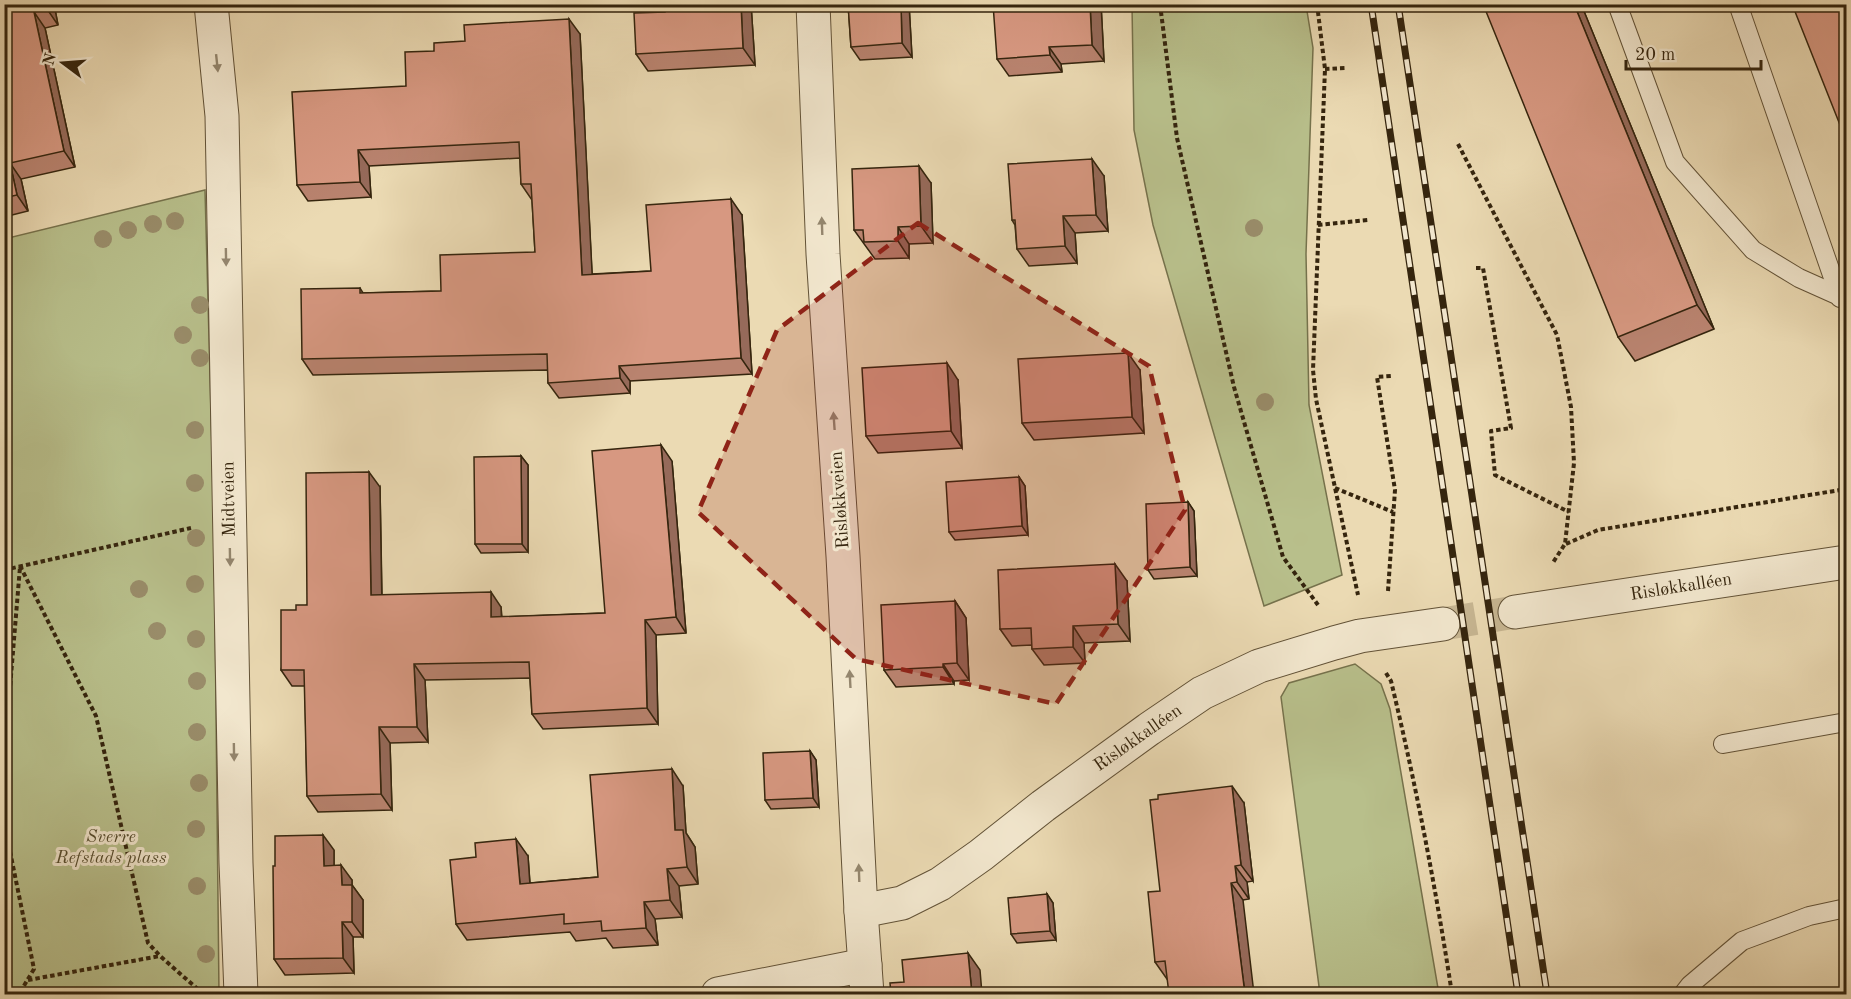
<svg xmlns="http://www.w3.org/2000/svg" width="1851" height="999" viewBox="0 0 1851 999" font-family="'Old Standard TT',serif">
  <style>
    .green { fill: #b8bf8b; stroke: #76724c; stroke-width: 1.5 }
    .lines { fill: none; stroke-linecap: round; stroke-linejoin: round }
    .street-tunnel { stroke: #c7b692; stroke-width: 33; stroke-dasharray: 33 16; stroke-linecap: butt }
    .lane-casing { stroke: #625237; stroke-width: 20 }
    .street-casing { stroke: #625237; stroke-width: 35 }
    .path { stroke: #35250e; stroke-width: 4; stroke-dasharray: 4.5 3; stroke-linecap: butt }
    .lane { stroke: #f2e7ce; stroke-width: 18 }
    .street { stroke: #f2e7ce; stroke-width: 33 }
    .rail-casing { stroke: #35250e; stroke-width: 7 }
    .rail { stroke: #f2e7ce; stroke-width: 4.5; stroke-dasharray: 14; stroke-linecap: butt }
    .tree { fill: #998c69 }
    .wall { fill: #b9836f; stroke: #35250e; stroke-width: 1.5 }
    .shaded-wall { fill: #966a5a; stroke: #35250e; stroke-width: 1.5 }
    .building { fill: #d79881; stroke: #35250e; stroke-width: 1.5 }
    .oneway { fill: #94866e }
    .marked { fill: #8f2418; fill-opacity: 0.2; stroke: #8f2418; stroke-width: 4.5; stroke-dasharray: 12 8; stroke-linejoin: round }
    .labels { text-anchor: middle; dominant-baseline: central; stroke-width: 6; stroke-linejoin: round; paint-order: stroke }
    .street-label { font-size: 18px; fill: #35250e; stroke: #f2e7ce }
    .park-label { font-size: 18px; font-style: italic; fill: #564c2d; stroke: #f2e7ce }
  </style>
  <rect width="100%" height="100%" fill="#ebdab3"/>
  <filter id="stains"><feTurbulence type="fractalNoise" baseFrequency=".00333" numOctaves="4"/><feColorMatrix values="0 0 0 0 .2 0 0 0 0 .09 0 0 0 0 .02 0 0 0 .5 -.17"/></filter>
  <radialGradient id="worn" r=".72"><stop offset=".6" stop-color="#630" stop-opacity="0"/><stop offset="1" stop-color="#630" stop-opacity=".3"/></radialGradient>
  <!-- green -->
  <g class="green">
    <path d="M1132,5h174l7,43 -7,206 3,151 33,170 -78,31 -111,-381 -19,-95z"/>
    <path d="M205,190l9,335 5,469h-214l-1,-755z"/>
    <path d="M1355,664l26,20 9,25 49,285h-119l-39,-297 8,-14z"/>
  </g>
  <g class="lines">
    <!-- street-tunnel -->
    <path class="street-tunnel" d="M1443,624l72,-12"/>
    <defs>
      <g id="lane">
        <path d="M1617,4l58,158 78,88 46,28 47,21"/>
        <path d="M1738,4l102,294"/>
        <path d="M1723,744l123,-22"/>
        <path d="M1683,994l7,-9 52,-44 67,-25 37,-8"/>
      </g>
      <g id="street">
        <path d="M211,4l11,112 14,747 5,131"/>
        <path d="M813,4l10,250 20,302 18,355 6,83"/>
        <path d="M1515,612l331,-50"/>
        <path d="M861,911l41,-8 38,-19 41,-29 62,-49 106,-77 53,-36 57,-27 75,-23 26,-7 83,-12"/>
        <path d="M718,994l147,-29"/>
      </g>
    </defs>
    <!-- lane casing -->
    <use href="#lane" class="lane-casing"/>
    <!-- street casing -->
    <use href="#street" class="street-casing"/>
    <!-- path -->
    <g class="path">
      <path d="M1160,4l17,134 57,249 49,170 35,48"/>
      <path d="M1317,4l8,65 -12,301 3,29 42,196"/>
      <path d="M1325,69l20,-1"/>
      <path d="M1458,144l99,191 14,72 3,56 -9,81 -13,20"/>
      <path d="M1318,225l50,-5"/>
      <path d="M1476,268h7l28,160 -20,3 4,44 74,37"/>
      <path d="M1335,488l58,24"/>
      <path d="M1566,544l32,-14 248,-41"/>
      <path d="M20,566l76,150 52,227 12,13 41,36"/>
      <path d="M4,570l187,-42"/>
      <path d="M1388,591l7,-101 -18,-113 14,-1"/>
      <path d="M1386,673l5,8c25,104 45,208 61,313"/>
      <path d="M4,760l16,-193"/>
      <path d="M4,822l30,147 -15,25"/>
      <path d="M28,980l132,-24"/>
    </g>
    <!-- lane -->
    <use href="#lane" class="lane"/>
    <!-- street -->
    <use href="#street" class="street"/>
    <defs>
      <g id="rail">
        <path d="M1371,4l147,990"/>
        <path d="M1398,4l149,990"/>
      </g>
    </defs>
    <!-- rail casing -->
    <use href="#rail" class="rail-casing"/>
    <!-- rail -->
    <use href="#rail" class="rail"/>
  </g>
  <!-- trees -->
  <g class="tree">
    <circle cx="175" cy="221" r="9"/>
    <circle cx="153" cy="224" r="9"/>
    <circle cx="1254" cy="228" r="9"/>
    <circle cx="128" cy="230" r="9"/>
    <circle cx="103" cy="239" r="9"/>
    <circle cx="200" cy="305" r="9"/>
    <circle cx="183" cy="335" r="9"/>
    <circle cx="200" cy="358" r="9"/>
    <circle cx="1265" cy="402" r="9"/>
    <circle cx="195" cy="430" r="9"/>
    <circle cx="195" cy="483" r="9"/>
    <circle cx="196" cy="538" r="9"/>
    <circle cx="195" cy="584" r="9"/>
    <circle cx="139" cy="589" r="9"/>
    <circle cx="157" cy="631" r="9"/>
    <circle cx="196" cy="639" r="9"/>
    <circle cx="197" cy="681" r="9"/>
    <circle cx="197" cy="732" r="9"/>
    <circle cx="199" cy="783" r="9"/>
    <circle cx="196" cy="829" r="9"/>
    <circle cx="197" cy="886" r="9"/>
    <circle cx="206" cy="954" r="9"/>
  </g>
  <!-- wall -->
  <g class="wall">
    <path d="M4,4h50l4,21 -13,3 30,139 -54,12 7,32 -24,6z"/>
    <path d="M665,4h86l4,61 -107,6 -12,-17 29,-42z"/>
    <path d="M848,4h61l3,53 -52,3 -9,-13z"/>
    <path d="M1101,4l3,57 -43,3 1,8 -53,4 -12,-17z"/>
    <path d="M1581,4l133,325 -79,32 -17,-24z"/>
    <path d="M580,34l12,240 59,-3 91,-56 10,159 -122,7v12l-71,5 -11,-15v-13l-235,5 -11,-16 58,-71 3,5 78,-2 94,-39 -3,-52 -11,-16 -1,-26 -151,8 2,31 -63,4 -11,-16 109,-99 28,-35z"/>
    <path d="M1104,176l4,55 -33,2 2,30 -48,3 -12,-17 -2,-24 -3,-5z"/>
    <path d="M931,183l2,60 -24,1v14l-34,1 -21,-29z"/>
    <path d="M1140,370l4,63 -110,7 -12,-17z"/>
    <path d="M958,380l4,68 -84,5 -12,-17z"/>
    <path d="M521,456l7,9v87l-47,1 -6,-9z"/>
    <path d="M672,461l14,172 -30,2 2,89 -115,5 -11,-15 -2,-36 -105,2 3,62 -38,1 2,67 -74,2 -11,-16 -2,-110h-13l-11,-16 15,-60 11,-5 73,-118 2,108 119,12 1,10 103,-4z"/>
    <path d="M1019,477l6,9 3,49 -73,5 -6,-8z"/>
    <path d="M1188,502l6,9 3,65 -43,3 -6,-9z"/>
    <path d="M1127,581l3,60 -46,2 1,20 -41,2 -12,-16v-4l-20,1 -12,-17z"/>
    <path d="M955,601l11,17 3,62 -15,1v3l-58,3 -12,-17z"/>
    <path d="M810,751l6,9 3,47 -48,2 -6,-9z"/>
    <path d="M683,786l3,47 9,14 3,37 -19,2 3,31 -27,2 3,26 -45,3 -7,-10 -30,3 -6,-9 -103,8 -11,-16 72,-68 2,27 68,-6z"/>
    <path d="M1244,803l9,78 -6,1 2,17 -6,1 -76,79 -12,-17 5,-71z"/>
    <path d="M334,850v15l18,15v5l11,15v37h-10l1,36 -69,2 -11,-16z"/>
    <path d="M1047,894l6,9 3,37 -39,3 -6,-9z"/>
  </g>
  <!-- shaded-wall -->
  <g class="shaded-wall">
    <path d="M46,4h8l4,21 -11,-16z"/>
    <path d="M741,4h10l4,61 -12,-17z"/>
    <path d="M901,4h8l3,53 -10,-14z"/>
    <path d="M1090,4h11l3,57 -12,-16z"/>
    <path d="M1574,4h7l133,325 -17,-24z"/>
    <path d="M34,12l11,16 30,139 -11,-16z"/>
    <path d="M569,19l11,15 13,257 -11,-16z"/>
    <path d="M1049,47l12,17 1,8 -12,-17z"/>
    <path d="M358,150l11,16 2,31 -11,-15z"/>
    <path d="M1092,159l12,17 4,55 -12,-16z"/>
    <path d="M10,163l11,16 7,32 -11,-16z"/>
    <path d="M919,166l12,17 2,60 -12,-17z"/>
    <path d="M731,199l11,16 10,159 -11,-16z"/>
    <path d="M1063,216l12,17 2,30 -12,-17z"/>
    <path d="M898,227l11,17v14l-11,-17z"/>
    <path d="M1128,353l12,17 4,63 -12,-16z"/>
    <path d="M947,363l11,17 4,68 -11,-17z"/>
    <path d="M619,366l11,15v12l-10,-15z"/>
    <path d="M661,445l11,16 14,172 -10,-16z"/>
    <path d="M521,456l7,9v87l-6,-8z"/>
    <path d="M369,472l11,15 2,124 -11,-16z"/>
    <path d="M1019,477l6,9 3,49 -6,-9z"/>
    <path d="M1188,502l6,9 3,65 -7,-9z"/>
    <path d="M1115,564l12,17 3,60 -12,-17z"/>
    <path d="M491,592l10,15 1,26 -11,-16z"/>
    <path d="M955,601l11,17 3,62 -12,-17z"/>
    <path d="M645,620l11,15 2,89 -11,-16z"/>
    <path d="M1073,626l11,17 1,20 -12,-16z"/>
    <path d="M414,664l11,16 3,62 -11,-15z"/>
    <path d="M943,664l11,17v3l-11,-17z"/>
    <path d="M379,727l11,16 2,67 -11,-16z"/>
    <path d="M810,751l6,9 3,47 -6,-9z"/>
    <path d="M672,769l11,17 3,47 9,14 3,37 -11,-17 -12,-37z"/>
    <path d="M1232,786l12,17 9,78 -12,-16z"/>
    <path d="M323,835l11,15v31l-10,-15z"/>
    <path d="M516,839l12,17 3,44 -11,-16z"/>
    <path d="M341,865l11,15v5l11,15v37l-11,-15 -10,-37z"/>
    <path d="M1235,866l12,16 2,17 -12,-17z"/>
    <path d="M667,869l12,17 3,31 -12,-17z"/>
    <path d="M1231,883l12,17 11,94h-9z"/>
    <path d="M1047,894l6,9 3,37 -6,-9z"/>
    <path d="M644,902l11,17 3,26 -12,-17z"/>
    <path d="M342,922l11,15 1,36 -11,-15z"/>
    <path d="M968,953l12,17 2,24h-10z"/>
  </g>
  <!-- building -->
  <g class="building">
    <path d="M4,4h42l1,5 -13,3 30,139 -54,12 7,32 -13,3z"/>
    <path d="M665,4h76l2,44 -107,6 -2,-41 31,-1z"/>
    <path d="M848,4h53l1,39 -51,4z"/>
    <path d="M993,4h97l2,41 -43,2 1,8 -53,4z"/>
    <path d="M1483,4h91l123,301 -79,32z"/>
    <path d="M1792,4h54v136z"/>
    <path d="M569,19l13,256 69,-4 -5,-66 85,-6 10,159 -122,8 1,12 -72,5 -1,-29 -245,5 -1,-70 59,-1v5l81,-2 -1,-36 95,-3 -4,-68h-10l-2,-42 -161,8 2,32 -63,3 -5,-93 114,-6 -1,-34 29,-1v-8l31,-2 -1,-16z"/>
    <path d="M1092,159l4,56 -33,1 2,30 -48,3 -2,-29h-3l-4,-56z"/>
    <path d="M919,166l2,60 -23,1v14l-34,1 -1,-12h-9l-2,-61z"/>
    <path d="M1128,353l4,64 -110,6 -4,-64z"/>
    <path d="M947,363l4,68 -85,5 -4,-68z"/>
    <path d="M661,445l15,172 -31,3 2,88 -115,6 -3,-52 -115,2 3,63h-38l2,67 -74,2 -3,-126h-23v-60h15v-5h11l-1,-132 63,-1 2,123 120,-3v25l114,-4 -13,-162z"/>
    <path d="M521,456l1,88h-47l-1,-87z"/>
    <path d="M1019,477l3,49 -73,6 -3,-50z"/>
    <path d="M1188,502l2,65 -42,3 -2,-66z"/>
    <path d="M1115,564l3,60 -45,2v21l-41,2 -1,-21 -31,1 -2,-59z"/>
    <path d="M955,601l2,62 -14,1v3l-59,3 -3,-65z"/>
    <path d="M810,751l3,47 -48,2 -2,-47z"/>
    <path d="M672,769l3,61h8l4,37 -20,2 3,31 -26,2 2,26 -44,3 -1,-10 -37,3v-10l-108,10 -6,-64 26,-3 -1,-14 41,-4 4,45 78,-7 -8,-102z"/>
    <path d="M1232,786l9,79 -6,1 2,16 -6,1 14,111h-76l-4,-33 -10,1 -7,-70 12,-1 -10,-91 8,-1v-4z"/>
    <path d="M323,835l1,31 17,-1 1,20h10v37h-10l1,36 -69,1 -1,-93h2v-30z"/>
    <path d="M1047,894l3,37 -39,3 -3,-36z"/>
    <path d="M968,953l4,41h-81l-1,-11 14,-1 -2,-22z"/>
  </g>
  <!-- one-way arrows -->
  <defs><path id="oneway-solid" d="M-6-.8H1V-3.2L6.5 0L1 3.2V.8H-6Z" transform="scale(1.5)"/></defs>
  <g class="oneway">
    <use href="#oneway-solid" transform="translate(217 63) rotate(84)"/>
    <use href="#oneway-solid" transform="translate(822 226) rotate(-92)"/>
    <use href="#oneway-solid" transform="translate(226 257) rotate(89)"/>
    <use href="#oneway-solid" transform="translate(834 421) rotate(-94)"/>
    <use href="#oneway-solid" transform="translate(230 557) rotate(89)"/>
    <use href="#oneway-solid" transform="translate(850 679) rotate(-93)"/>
    <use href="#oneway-solid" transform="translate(234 752) rotate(89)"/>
    <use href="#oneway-solid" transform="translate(859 873) rotate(-92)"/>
  </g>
  <!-- marked area -->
  <path class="marked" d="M918,223l231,143 36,144 -129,194 -200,-45 -158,-147 79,-182z"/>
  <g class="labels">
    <!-- street labels -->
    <g class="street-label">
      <text transform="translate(229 499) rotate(-91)">Midtveien</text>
      <text transform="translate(840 500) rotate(-94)">Risløkkveien</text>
      <text transform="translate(1681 587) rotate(-9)">Risløkkalléen</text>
      <text transform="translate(1138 738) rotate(-35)">Risløkkalléen</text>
    </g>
    <!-- park labels -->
    <g class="park-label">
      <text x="111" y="837">Sverre<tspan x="111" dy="21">Refstads plass</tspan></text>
    </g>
  </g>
  <!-- margin -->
  <rect width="1851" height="999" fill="none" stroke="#ebdab3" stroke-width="24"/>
  <rect x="6" y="6" width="1839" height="987" fill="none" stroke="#35250e" stroke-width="3"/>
  <rect x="12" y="12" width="1827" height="975" fill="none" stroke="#35250e" stroke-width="1.5"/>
  <!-- north arrow -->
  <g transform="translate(63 63) rotate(286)" stroke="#f2e7ce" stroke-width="4.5" paint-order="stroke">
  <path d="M0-4.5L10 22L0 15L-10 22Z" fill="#35250e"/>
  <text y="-9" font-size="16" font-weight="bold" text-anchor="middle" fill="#35250e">N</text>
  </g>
  <!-- scale -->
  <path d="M1626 60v9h135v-9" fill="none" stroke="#35250e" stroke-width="3"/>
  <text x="1635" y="60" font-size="18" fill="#35250e" stroke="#f2e7ce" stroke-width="4.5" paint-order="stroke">20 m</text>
  <rect width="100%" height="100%" filter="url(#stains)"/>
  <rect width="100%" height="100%" fill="url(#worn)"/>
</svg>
